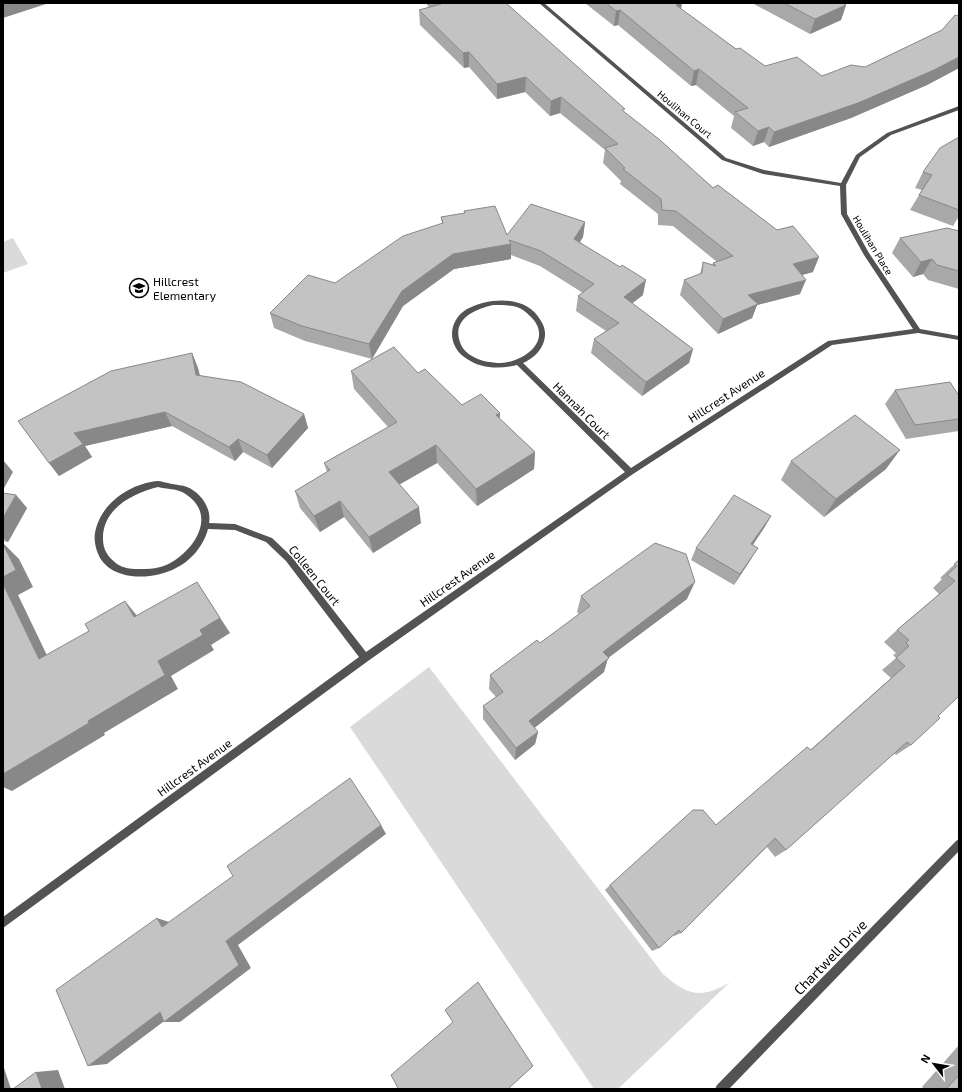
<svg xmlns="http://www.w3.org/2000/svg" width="962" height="1092" viewBox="0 0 962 1092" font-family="'Exo 2',sans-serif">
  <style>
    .green { fill: #dadada }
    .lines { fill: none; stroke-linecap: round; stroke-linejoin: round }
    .minor { fill: #535353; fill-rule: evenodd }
    .wall { fill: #a8a8a8 }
    .shaded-wall { fill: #888 }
    .building { fill: #c3c3c3; stroke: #888 }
    .labels { text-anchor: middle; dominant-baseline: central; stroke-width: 3.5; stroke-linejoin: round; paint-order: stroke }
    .far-street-label { font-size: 10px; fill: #000; stroke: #fff }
    .poi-label { font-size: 12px; fill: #000; stroke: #fff; text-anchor: start }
    .street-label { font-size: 12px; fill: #000; stroke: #fff }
    .near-street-label { font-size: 14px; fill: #000; stroke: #fff }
  </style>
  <rect width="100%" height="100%" fill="#fff"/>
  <!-- green -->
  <g class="green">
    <path d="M13,238l15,26 -25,9v-31z"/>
    <path d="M429,667l234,307c24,21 38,26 67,8l-112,107h-24l-244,-362z"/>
  </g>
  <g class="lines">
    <!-- minor -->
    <g class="minor">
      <path d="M539,3h5l182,155 38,12 77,13 15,-28 31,-22 72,-27v4l-68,25 -31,22 -14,28 1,29 22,39 51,76 39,7v4l-41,-7 -86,12 -199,129 -265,187 -365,267v-11l356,-260 -73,-96 -20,-19 -31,-12 -27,-1c-4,16 -17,32 -32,39 -24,13 -69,14 -79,-17 -2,-6 -3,-12 -2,-18 5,-29 34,-49 62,-52 4,0 10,2 15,3 5,1 10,1 15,3 13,5 25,21 22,36l26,1 37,14 20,19 74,95 259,-180 -108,-107c-17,4 -35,4 -50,-6 -20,-12 -20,-38 0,-50 23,-12 60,-14 74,12 5,8 5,15 2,23 -4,9 -11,15 -20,19l108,105 197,-127 85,-12 -49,-74 -23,-41 -1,-28 -77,-12 -41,-14zM493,305c8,0 17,0 24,2 6,2 11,7 15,11 21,23 -9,44 -31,45 -10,0 -21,-2 -29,-7 -7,-4 -11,-9 -13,-17 -5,-21 17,-30 34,-34zM158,487c8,2 20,2 26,6 33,20 13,54 -12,69 -11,7 -23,7 -35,7 -7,0 -14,-1 -20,-5 -9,-7 -14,-14 -14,-25 -1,-30 30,-46 55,-52z"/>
      <path d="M959,839v12l-230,238h-14l2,-4 239,-244z"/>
    </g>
  </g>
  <!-- wall -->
  <g class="wall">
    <path d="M427,3h79l118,109 189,160 -11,3 -2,19 -43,11 -5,13 -34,16 -38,-39 4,-15 16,-6 3,-12 9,3 1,-2 4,-1 -44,-36 -15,-1v-11l-38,-30 1,-3 -18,-18 2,-13 -45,-37 -10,3 -25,-24 -28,7 -28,-32 -5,1 -44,-43 -1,-15 10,-3 -2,-2z"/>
    <path d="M585,3h97l-1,6 55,40 29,17 57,10 43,-9 77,-37 17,-14v52l-32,17 -76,33 -82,29 -5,-5 -11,4 -22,-18 3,-12 -38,-31 -5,1 -73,-61 -4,1z"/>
    <path d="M752,3h91l3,2 -5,15 -31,14z"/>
    <path d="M959,137v79l-6,10 -43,-16 12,-20 -7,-2 8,-16z"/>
    <path d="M464,211l43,24 78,-13 -2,15 -3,5 63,53 -11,8 61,46 -4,14 -47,33 -51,-43 3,-14 12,-8 -30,-20 2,-15 5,-3 -43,-27 -29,-11v4l-57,10 -51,37 -31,53 -67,-18 -31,-13 -4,-15 65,-30 107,-60 -1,-6 23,-4z"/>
    <path d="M959,231v58l-31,-9 -5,-6 -10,3 -21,-24 8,-15z"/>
    <path d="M192,353l6,15 2,7 104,39 4,14 -36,40 -29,-16 -8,9 -63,-35 -87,20 7,11 -33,19 -10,-13z"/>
    <path d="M351,371l67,2 44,32 38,8 -1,5 36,34 -1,17 -57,37 -40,-43 -38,22 22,38 -48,30 -29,-36 -24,15 -20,-24 -5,-17 32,-19 -3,-9 64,-36 -34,-38z"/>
    <path d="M895,390l64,6v35l-53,8 -21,-35z"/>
    <path d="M791,461l95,8 -62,48 -43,-37z"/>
    <path d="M3,493l13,2 11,13 -19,34 -5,-1z"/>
    <path d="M771,516l-7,12 -11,17 -2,14 -17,26 -43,-25 5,-12z"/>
    <path d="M959,560l-21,156 -27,29 -15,10 -2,-2 -108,97 -11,7 -8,-10 -86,86 -7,3 -1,-1 -14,13 -7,3 -47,-61 5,-5 106,-60 94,-75 81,-72 -9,-8 14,-12 -3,-3 3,-2 -12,-11 13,-12 42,-36 -6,-6 9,-9 -2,-1z"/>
    <path d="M581,596l106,3 -79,59 -4,14 -70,56 4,4 -3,12 -20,16 -32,-41v-13l13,-9 -7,-8 1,-14 50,-32 39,-29 -2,-2z"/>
    <path d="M959,1045v44h-35l-2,-2z"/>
  </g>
  <!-- shaded-wall -->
  <g class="shaded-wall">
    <path d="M3,3h46l-46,15z"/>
    <path d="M682,3l-3,15 -3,-13z"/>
    <path d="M846,5l-5,15 -31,14 5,-15z"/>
    <path d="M620,10l-2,15 -4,1 2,-15z"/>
    <path d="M469,52v15l-5,1 -1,-15z"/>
    <path d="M959,57v11l-32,17 -76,33 -82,29 5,-15z"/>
    <path d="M699,69l-3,16 -5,1 3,-15z"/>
    <path d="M526,77l-1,15 -28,7v-15z"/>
    <path d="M561,97l-1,16 -10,3 1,-15z"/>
    <path d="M769,127l-5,15 -11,4 5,-15z"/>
    <path d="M585,222l-2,15 -11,17 2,-15z"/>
    <path d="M511,244v15l-57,10 -51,37 -31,53 -3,-15 33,-53 51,-37z"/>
    <path d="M819,257l-6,15 -26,7 6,-15z"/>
    <path d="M932,259l-9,15 -10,3 8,-15z"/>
    <path d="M646,280l-3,15 -22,17 3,-15z"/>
    <path d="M806,280l-6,14 -43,11 -5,13 -34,16 5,-15 25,-24z"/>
    <path d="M693,349l-4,14 -47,33 4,-14z"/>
    <path d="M192,353l6,15 4,21 -6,-14z"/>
    <path d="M165,412l7,14 -87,20 7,11 -33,19 -10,-13 25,-30z"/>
    <path d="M500,413l-1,18 -3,-16z"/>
    <path d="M304,414l4,14 -36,40 -5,-13z"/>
    <path d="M238,439l5,13 -8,9 -6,-14z"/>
    <path d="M436,445l1,18 -46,26 -2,-17z"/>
    <path d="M900,450l-14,19 -62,48 12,-18z"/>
    <path d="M535,452l-1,17 -57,37 -1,-17z"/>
    <path d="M3,460l10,12 -10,18z"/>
    <path d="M16,495l11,13 -19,34 -5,-5v-19z"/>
    <path d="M340,501l4,16 -24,15 -6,-16z"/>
    <path d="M419,507l2,16 -48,30 -4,-16z"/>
    <path d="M771,516l-7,12 -19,28 6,-12z"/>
    <path d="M3,543l16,16 14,28 -15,8 38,79 -17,-15 -36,-75z"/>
    <path d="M758,548l-7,11 -17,26 6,-11z"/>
    <path d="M197,582l33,51 -19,12 3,5 -43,26 7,13 -74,44 1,2 -93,56 -9,-4v-13l85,-53 70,-60 42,-31z"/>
    <path d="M695,582l-8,17 -79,59 -4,14 -77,62 2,-13 74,-69z"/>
    <path d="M125,601l13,16h-4z"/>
    <path d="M538,732l-3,12 -20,16 1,-12z"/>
    <path d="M381,825l5,9 -148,111 13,23 -71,54h-16l62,-81z"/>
    <path d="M157,918l15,5 -10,4z"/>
    <path d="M160,1012l15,1 -68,51 -19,2z"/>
    <path d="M3,1065l8,24h-8z"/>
    <path d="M58,1070l7,19h-23l-6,-17z"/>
  </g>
  <!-- building -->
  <g class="building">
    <path d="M439,3h67l119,106 -3,1 38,30 53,48 5,-3 59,45 16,-4 26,31 -26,7 13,16 -58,15 10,9 -35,15 -39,-39 18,-7 1,-11 13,4 -3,-3 20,-7 -57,-45 -14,-1 -1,-11 -38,-30 2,-1 -20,-20 13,-4 -57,-47 -10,4 -25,-24 -29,7 -28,-32 -6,1 -44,-43 22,-6z"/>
    <path d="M606,3h76l-6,2 60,44 4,-1 25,18 32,-9 25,19 29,-11 14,2 77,-37 13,-15 4,1v41l-25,13 -76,33 -84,29 -5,-5 -11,4 -23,-19 13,-4 -49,-39 -5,2 -74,-61 -4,1z"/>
    <path d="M784,3h59l3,2 -31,14z"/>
    <path d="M959,137v73l-40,-15 13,-20 -9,-3 17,-24z"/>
    <path d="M531,204l54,18 -11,17 46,28 2,-2 24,15 -22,17 69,52 -47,33 -52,-43 25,-16 -41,-27 16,-12 -53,-33 -32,-11 2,4 -58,10 -51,37 -33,53 -67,-18 -32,-13 38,-38 27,8 68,-47 40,-13 -2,-6 24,-4 -1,-2 31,-5 12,29z"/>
    <path d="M947,228l12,3v40l-22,-6 -5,-6 -11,3 -21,-24z"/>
    <path d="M394,347l24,26 7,-4 37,36 19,-11 19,19 -4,2 39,37 -59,37 -40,-44 -47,27 30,35 -50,30 -29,-36 -26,15 -19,-25 35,-21 -6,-7 73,-41 -46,-51z"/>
    <path d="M192,353l4,22 45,7 63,32 -37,41 -29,-16 -9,8 -64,-35 -91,21 9,11 -34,19 -31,-42 93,-50z"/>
    <path d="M950,382l9,14v23l-44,6 -20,-35z"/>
    <path d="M855,415l45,35 -64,49 -45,-38z"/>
    <path d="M3,493l13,2 -13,23z"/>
    <path d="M734,495l37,21 -20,28 7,4 -18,26 -44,-26z"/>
    <path d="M655,543l31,11 9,28 -92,70 6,6 -80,63 9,11 -22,16 -33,-42 20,-14 -13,-17 47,-35 3,3 50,-37 -9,-10z"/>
    <path d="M3,544l13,26 -13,7z"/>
    <path d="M959,560v136l-21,20 2,2 -29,27 -4,-3 -121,108 -11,-12 -94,95 -2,-3 -20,18 -49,-63 83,-75h10l13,15 91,-78 4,3 94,-84 -9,-8 13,-12 -3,-3 3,-3 -12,-10 58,-49 -8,-6 10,-9 -3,-2z"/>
    <path d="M197,582l23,36 -20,12 3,5 -45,26 7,14 -77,46 1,2 -86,51v-190l36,75 50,-28 -4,-7 40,-23 9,16z"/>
    <path d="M350,778l31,47 -155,116 13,24 -75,57 -4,-10 -72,54 -32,-76 101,-72 5,9 71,-51 -6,-10z"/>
    <path d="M478,982l55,84 -25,23h-111l1,-1 -7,-13 62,-53 -8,-12z"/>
    <path d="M36,1072l6,17h-29z"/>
    <path d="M959,1075v14h-13z"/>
  </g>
  <!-- icons -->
  <defs>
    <symbol id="school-ring" viewBox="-11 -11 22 22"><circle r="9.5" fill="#fff" stroke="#000" stroke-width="1.5"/><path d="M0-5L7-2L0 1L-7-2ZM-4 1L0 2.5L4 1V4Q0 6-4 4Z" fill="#000"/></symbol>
  </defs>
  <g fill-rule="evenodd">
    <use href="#school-ring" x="128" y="277" width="22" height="22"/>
  </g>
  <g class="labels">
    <!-- far-street labels -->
    <g class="far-street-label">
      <text transform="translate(685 114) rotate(40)">Houlihan Court</text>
      <text transform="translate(873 245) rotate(59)">Houlihan Place</text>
    </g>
    <!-- poi labels -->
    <g class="poi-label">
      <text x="153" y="281">Hillcrest<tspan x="153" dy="14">Elementary</tspan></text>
    </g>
    <!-- street labels -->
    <g class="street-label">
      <text transform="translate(726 395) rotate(-33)">Hillcrest Avenue</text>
      <text transform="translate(582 410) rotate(45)">Hannah Court</text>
      <text transform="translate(315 575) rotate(51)">Colleen Court</text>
      <text transform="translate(457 578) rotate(-35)">Hillcrest Avenue</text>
      <text transform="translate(194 767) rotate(-36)">Hillcrest Avenue</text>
    </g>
    <!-- near-street labels -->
    <g class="near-street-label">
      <text transform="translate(830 957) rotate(-46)">Chartwell Drive</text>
    </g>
  </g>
  <!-- border -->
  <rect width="962" height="1092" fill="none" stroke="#000000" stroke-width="8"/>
  <!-- north arrow -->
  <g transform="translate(934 1064) rotate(301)" stroke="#ffffff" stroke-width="3" paint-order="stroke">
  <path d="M0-3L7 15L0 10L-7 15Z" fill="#000000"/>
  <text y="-6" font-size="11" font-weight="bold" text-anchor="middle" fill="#000000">N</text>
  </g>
</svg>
